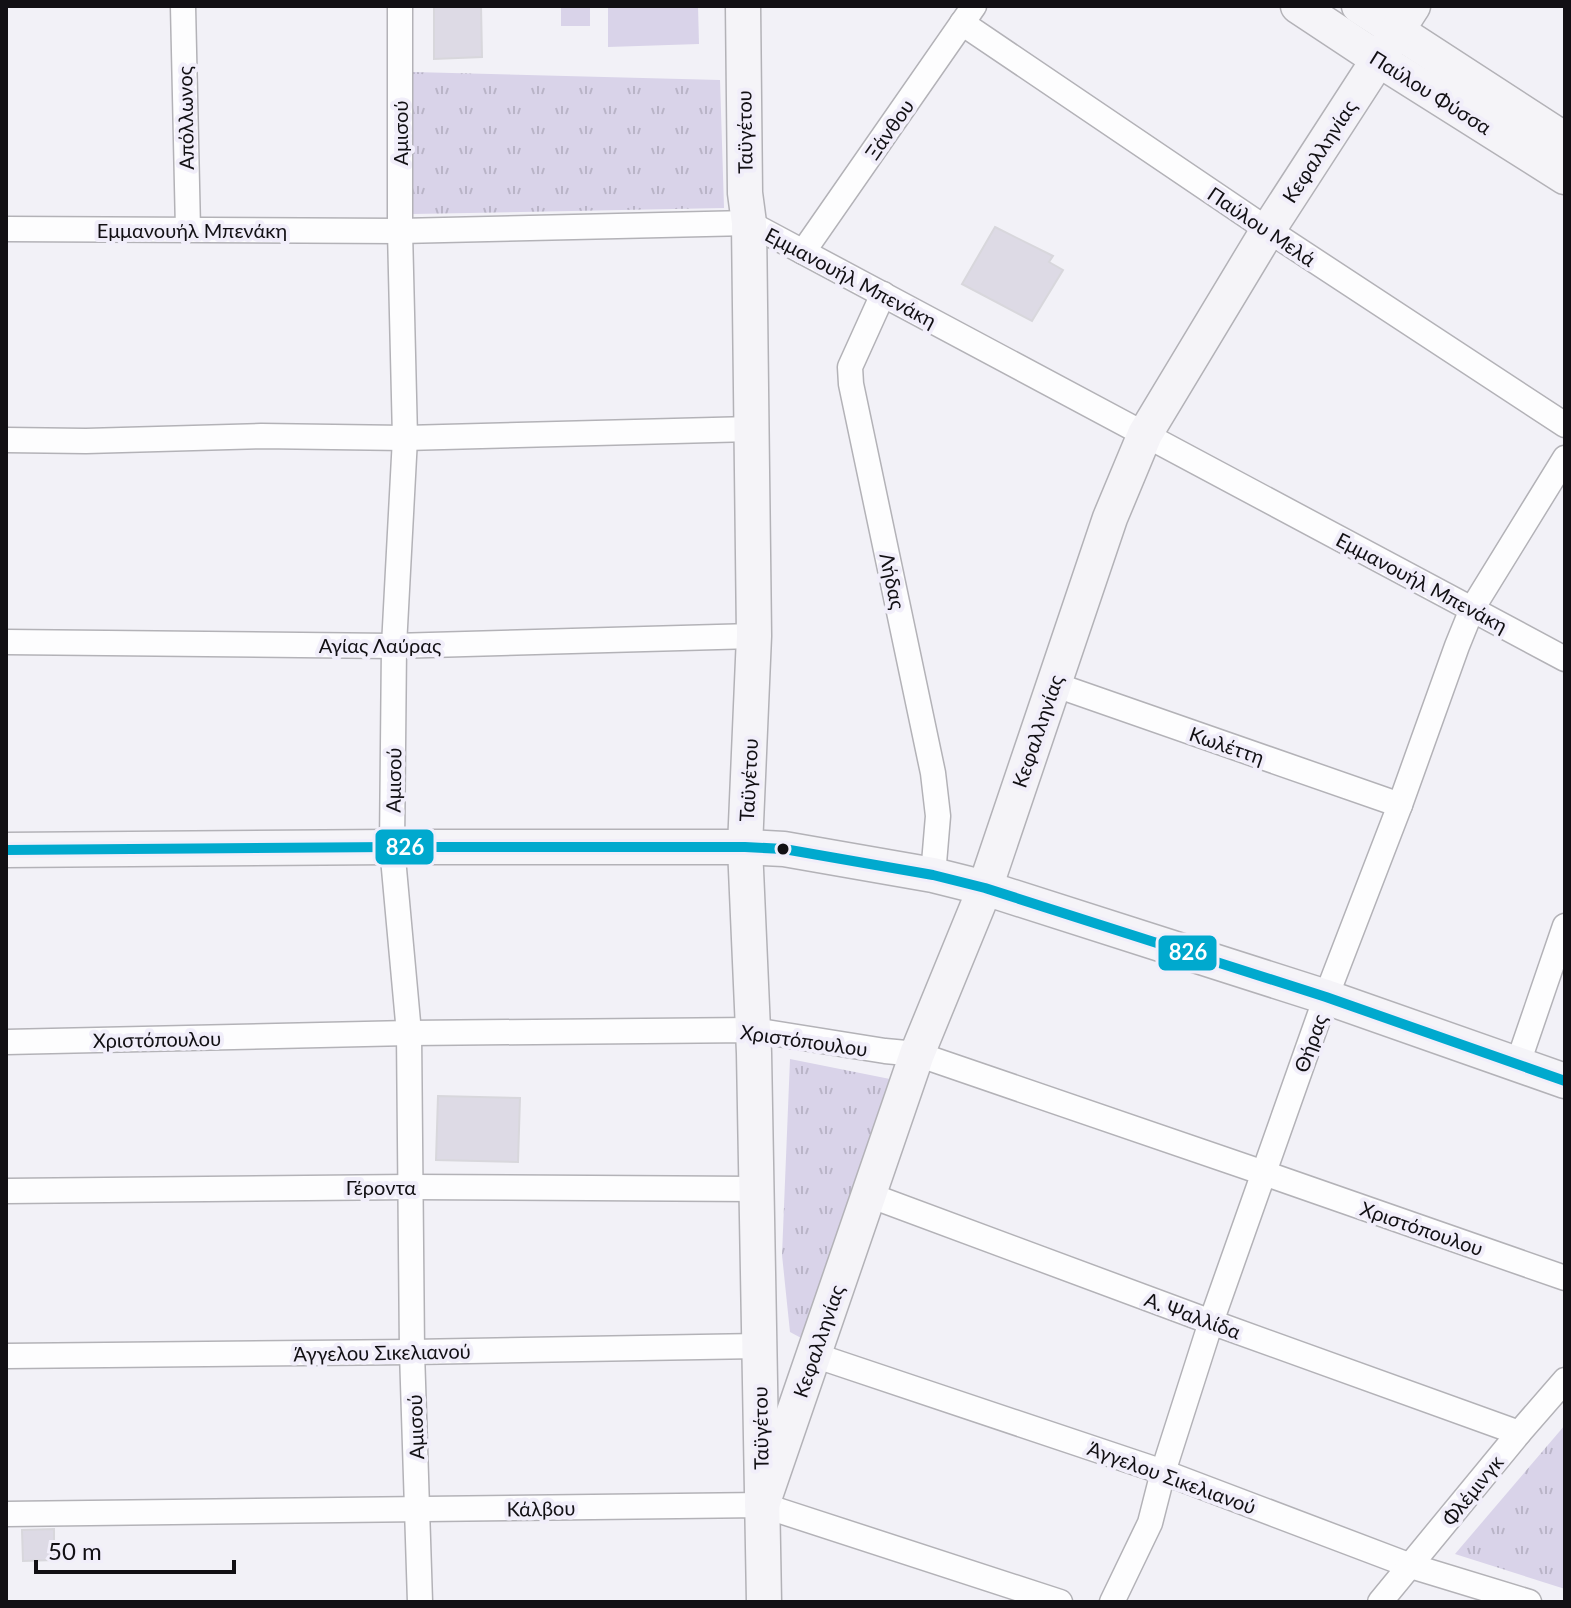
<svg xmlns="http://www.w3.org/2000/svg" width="1571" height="1608" viewBox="0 0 1571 1608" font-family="Lato,sans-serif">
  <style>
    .grass { fill: #d9d3e9 }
    .park { fill: url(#park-tufts) }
    .building { fill: #dddae5; stroke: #d8d7dc; stroke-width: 2 }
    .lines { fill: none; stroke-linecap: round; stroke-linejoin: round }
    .street-casing { stroke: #b3b2b7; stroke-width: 27 }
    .secondary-casing { stroke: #b3b2b7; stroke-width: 37 }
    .street { stroke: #fdfdfe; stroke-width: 24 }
    .secondary { stroke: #f5f4f8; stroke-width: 34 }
    .bus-1-casing { stroke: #f1eefa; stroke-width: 16 }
    .bus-1 { stroke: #00a9ce; stroke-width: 10 }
    .bus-dot { fill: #121014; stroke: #f1eefa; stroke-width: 3 }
    .labels { text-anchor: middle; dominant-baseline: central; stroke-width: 8; stroke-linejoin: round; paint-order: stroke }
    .street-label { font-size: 20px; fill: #121014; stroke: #f1eefa }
    .line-badge { stroke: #f1eefa; stroke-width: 3 }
    .badge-label { font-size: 22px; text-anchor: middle; font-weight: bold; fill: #fff }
  </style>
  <defs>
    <pattern id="park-tufts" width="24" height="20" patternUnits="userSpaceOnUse" patternTransform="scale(2)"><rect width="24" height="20" fill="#d9d3e9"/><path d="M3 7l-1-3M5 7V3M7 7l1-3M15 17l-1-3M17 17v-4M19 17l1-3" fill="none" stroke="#b9b4c7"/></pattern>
  </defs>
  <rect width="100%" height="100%" fill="#f2f1f7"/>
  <!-- grass -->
  <g class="grass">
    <rect x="561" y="6" width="29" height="20"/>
    <path d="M608,6h90l1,38 -91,3z"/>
  </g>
  <!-- park -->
  <g class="park">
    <path d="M413,72l307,8 4,128 -311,6z"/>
    <path d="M790,1059l100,20 -87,260 -13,-7 -8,-77z"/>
    <path d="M1565,1425v164l-110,-35z"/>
  </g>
  <!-- building -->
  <g class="building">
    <path d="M434,6h47l1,51 -48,2z"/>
    <path d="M995,227l58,29 -4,6 14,8 -31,51 -70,-37z"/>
    <path d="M438,1096l82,2 -2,64 -82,-2z"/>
    <path d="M54,1529v31l-31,1 -1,-31z"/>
  </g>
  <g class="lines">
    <defs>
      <g id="street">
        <path d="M183,6l5,224"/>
        <path d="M400,6v225l5,207 -11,208 -2,201 17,186 3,319 8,250"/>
        <path d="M962,23l306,207 297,195"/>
        <path d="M6,229l394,2 349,-8 816,436"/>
        <path d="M803,252l171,-246"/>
        <path d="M883,294l-33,73 1,17 82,389 5,43 -5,59"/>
        <path d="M6,440l80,1 175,-5 144,2 347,-9"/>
        <path d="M6,642l388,4 360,-10"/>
        <path d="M1053,684l347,121"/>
        <path d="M6,1042l403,-9 344,-3 132,21 32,3 347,119 301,105"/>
        <path d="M1517,1066l48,-140"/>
        <path d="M6,1191l405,-4 345,2"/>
        <path d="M869,1195l342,127 308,111"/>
        <path d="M814,1355l349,117 248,94 118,36"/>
        <path d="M6,1356l406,-4 347,-6"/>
        <path d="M6,1514l756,-9 298,97"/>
        <path d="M1112,1602l38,-79 13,-51 48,-150 115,-325 74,-192 57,-159 15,-37 93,-151"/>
        <path d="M1380,1602l139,-169 46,-53"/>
      </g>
      <g id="secondary">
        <path d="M743,6l2,187 4,30 5,413 -9,211 9,206 10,549"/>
        <path d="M1298,6l80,53 187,118"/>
        <path d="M1359,6l206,134"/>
        <path d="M6,850l386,-3h353l39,2 149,26 52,13 341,109 239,84"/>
        <path d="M762,1505l155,-451 68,-166 125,-370 35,-84 123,-204 145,-224"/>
      </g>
    </defs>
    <!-- street casing -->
    <use href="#street" class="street-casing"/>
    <!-- secondary casing -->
    <use href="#secondary" class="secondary-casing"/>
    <!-- street -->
    <use href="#street" class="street"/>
    <!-- secondary -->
    <use href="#secondary" class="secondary"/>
    <defs>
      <path id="bus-1" d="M6,850l386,-3h353l39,2 149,26 52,13 341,109 239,84"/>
    </defs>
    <!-- bus-1 casing -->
    <use href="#bus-1" class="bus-1-casing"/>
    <!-- bus-1 -->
    <use href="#bus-1" class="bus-1"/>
  </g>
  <!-- markers -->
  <circle class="bus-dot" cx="783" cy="849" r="7"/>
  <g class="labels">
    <!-- street labels -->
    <g class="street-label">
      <text transform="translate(1431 92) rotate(32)">Παύλου Φύσσα</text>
      <text transform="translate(185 118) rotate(-91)">Απόλλωνος</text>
      <text transform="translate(889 129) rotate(-55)">Ξάνθου</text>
      <text transform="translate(744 132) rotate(-91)">Ταϋγέτου</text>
      <text transform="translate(400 133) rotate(-90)">Αμισού</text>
      <text transform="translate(1319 151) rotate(-57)">Κεφαλληνίας</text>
      <text transform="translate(1262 226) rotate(34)">Παύλου Μελά</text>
      <text x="192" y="230">Εμμανουήλ Μπενάκη</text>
      <text transform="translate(851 277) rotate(28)">Εμμανουήλ Μπενάκη</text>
      <text transform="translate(893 581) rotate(78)">Λήδας</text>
      <text transform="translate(1422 582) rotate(28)">Εμμανουήλ Μπενάκη</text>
      <text x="380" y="645">Αγίας Λαύρας</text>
      <text transform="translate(1037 731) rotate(-71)">Κεφαλληνίας</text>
      <text transform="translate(1227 745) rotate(19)">Κωλέττη</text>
      <text transform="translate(393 780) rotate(-89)">Αμισού</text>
      <text transform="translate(748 780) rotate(-87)">Ταϋγέτου</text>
      <text transform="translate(157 1039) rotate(-1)">Χριστόπουλου</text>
      <text transform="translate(804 1040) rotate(8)">Χριστόπουλου</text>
      <text transform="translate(1310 1043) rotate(-70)">Θήρας</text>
      <text x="381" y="1187">Γέροντα</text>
      <text transform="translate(1422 1228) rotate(19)">Χριστόπουλου</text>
      <text transform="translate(1193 1315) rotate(20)">Α. Ψαλλίδα</text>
      <text transform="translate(818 1341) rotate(-71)">Κεφαλληνίας</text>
      <text transform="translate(382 1352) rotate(-1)">Άγγελου Σικελιανού</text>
      <text transform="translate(415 1427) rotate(-92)">Αμισού</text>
      <text transform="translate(760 1428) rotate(-91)">Ταϋγέτου</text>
      <text transform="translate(1172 1477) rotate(20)">Άγγελου Σικελιανού</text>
      <text transform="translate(1472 1490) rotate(-51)">Φλέμινγκ</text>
      <text transform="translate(541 1508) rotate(-1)">Κάλβου</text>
    </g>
  </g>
  <g class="line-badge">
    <rect x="374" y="828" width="61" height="38" rx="8" fill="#00a9ce"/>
    <rect x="1157" y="934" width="61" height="38" rx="8" fill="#00a9ce"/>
  </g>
  <g class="badge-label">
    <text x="405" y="855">826</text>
    <text x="1188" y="960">826</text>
  </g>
  <!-- border -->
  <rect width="1571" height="1608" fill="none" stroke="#121014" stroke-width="16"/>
  <!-- scale -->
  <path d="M36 1560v12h198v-12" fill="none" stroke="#121014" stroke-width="4"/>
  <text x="48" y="1560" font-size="24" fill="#121014" stroke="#f1eefa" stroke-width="6" paint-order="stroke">50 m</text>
</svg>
